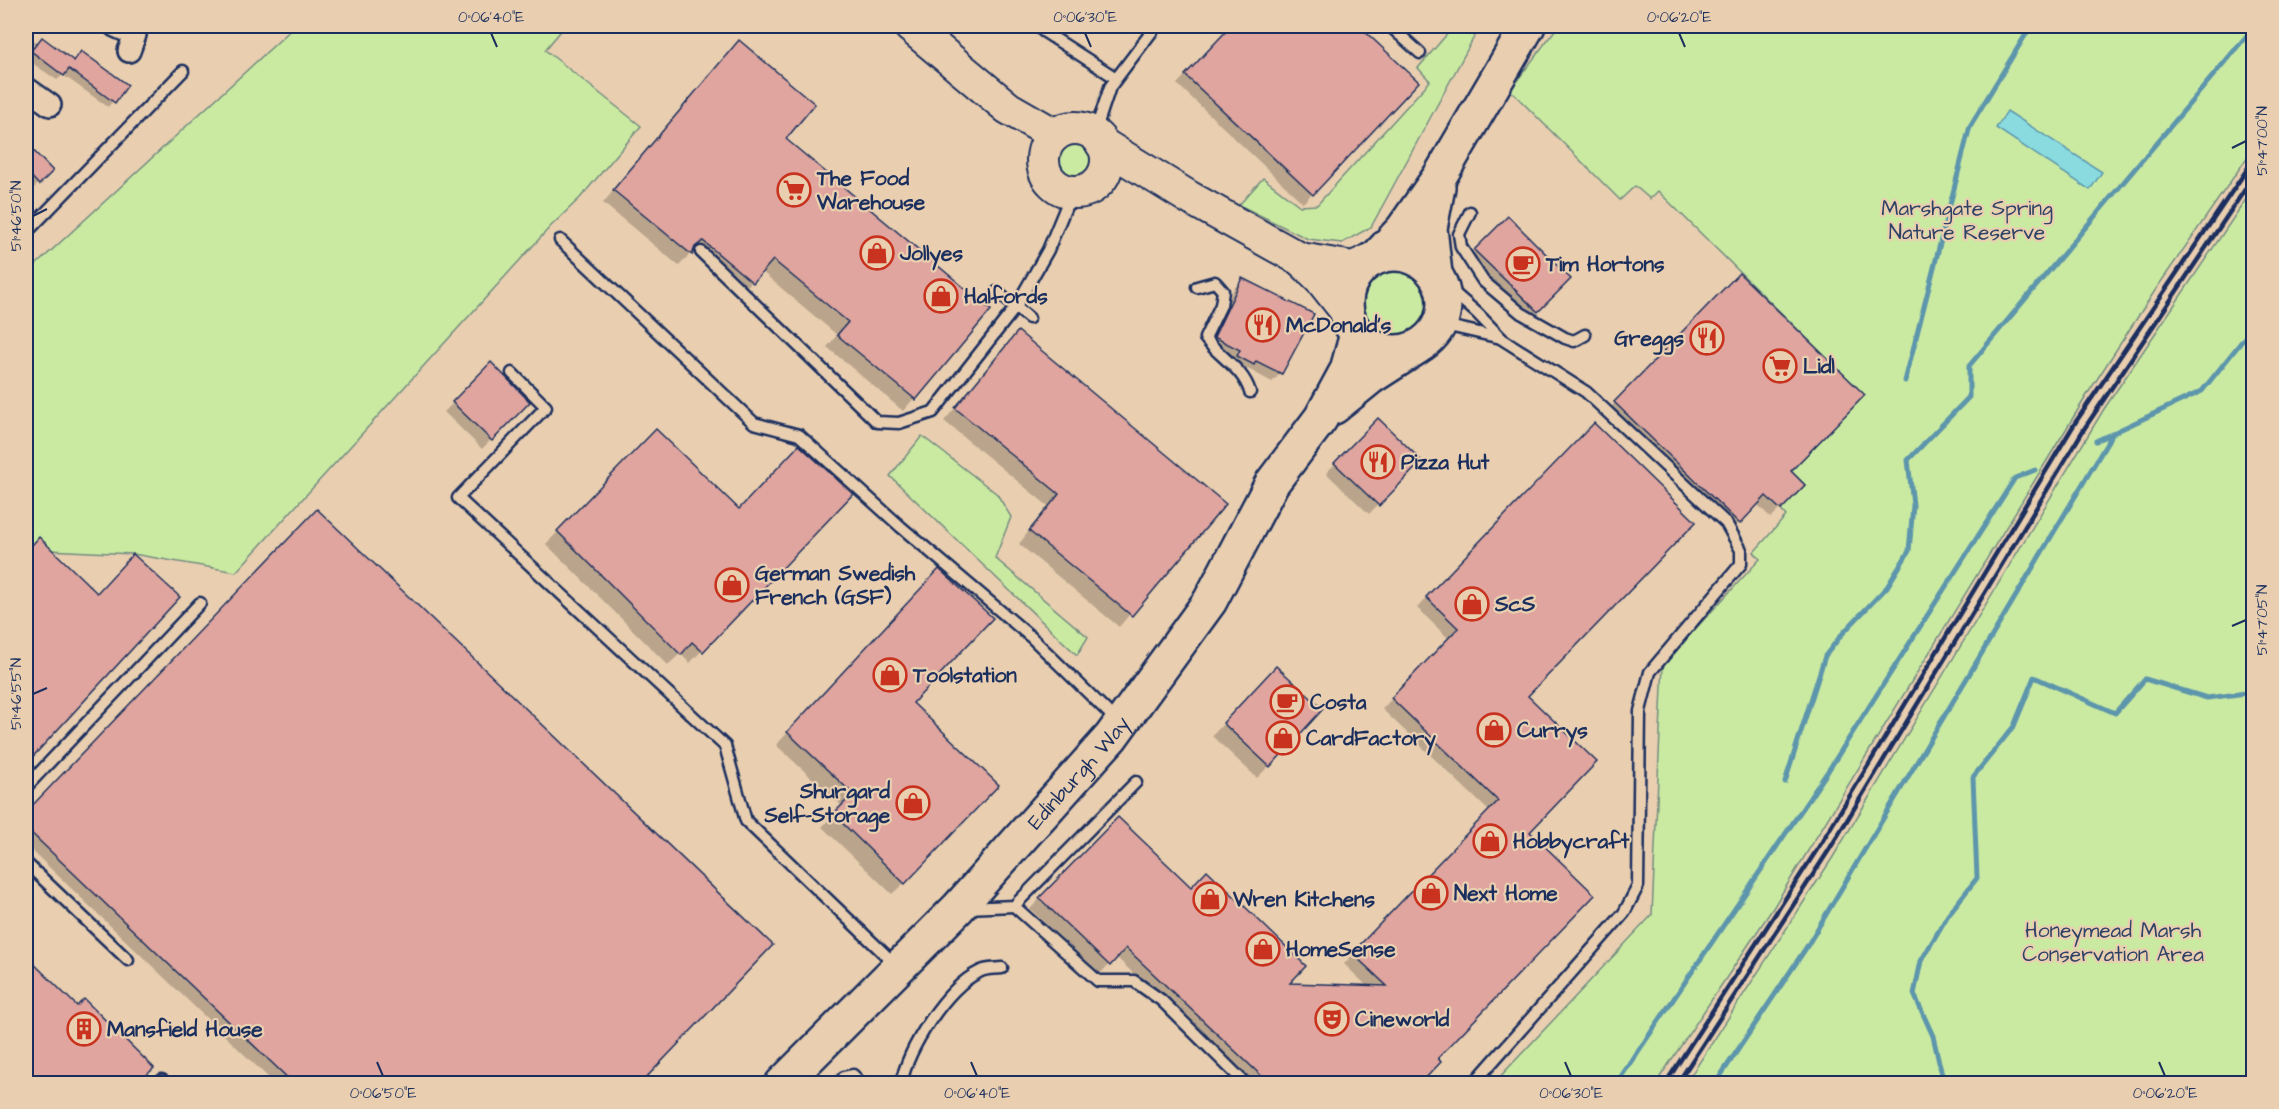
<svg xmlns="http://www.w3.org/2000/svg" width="2279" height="1109" viewBox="0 0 2279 1109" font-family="'Architects Daughter',sans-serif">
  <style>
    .green { fill: #cbeaa1; stroke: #738c80; stroke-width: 1.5 }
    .water { fill: #89dbe0; stroke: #5d96ac; stroke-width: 1.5 }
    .shadow { fill: #0003 }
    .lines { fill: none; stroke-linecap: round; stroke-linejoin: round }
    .stream { stroke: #5d96ac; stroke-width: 5 }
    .building { fill: #dfa59e; stroke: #1b2f5e; stroke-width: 1.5 }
    .lane-casing { stroke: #1b2f5e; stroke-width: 15 }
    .street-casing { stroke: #1b2f5e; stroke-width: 26 }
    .secondary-casing { stroke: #1b2f5e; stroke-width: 36 }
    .highway-casing { stroke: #1b2f5e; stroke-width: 38 }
    .lane { stroke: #e9cfb0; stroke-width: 10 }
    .street { stroke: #e9cfb0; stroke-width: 21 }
    .secondary { stroke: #e9cfb0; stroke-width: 32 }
    .highway { stroke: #e9cfb0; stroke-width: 33 }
    .rail { stroke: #1b2f5e; stroke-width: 4.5 }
    .ticks { fill: none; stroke: #1b2f5e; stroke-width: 2 }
    .labels { text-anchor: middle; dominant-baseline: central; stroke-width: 4.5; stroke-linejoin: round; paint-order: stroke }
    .poi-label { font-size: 21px; font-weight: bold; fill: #1b2f5e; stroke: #e9cfb0; text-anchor: start }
    .park-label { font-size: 21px; fill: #2d4265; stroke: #e9cfb0 }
    .street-label { font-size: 21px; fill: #1b2f5e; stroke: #e9cfb0 }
    .neatline { fill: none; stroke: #1b2f5e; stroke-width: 2 }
    .ticks-label { font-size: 15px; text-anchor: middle; fill: #1b2f5e }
  </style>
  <rect width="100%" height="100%" fill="#e9cfb0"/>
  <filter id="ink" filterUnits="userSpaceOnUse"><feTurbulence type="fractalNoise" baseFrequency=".0167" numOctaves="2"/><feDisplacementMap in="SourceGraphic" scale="12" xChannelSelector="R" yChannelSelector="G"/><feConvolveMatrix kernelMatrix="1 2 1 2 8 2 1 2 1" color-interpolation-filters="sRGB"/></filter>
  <g filter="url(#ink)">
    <!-- green -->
    <g class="green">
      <path d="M295,26h270l-20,24 96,76 -61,72 -29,28 -315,346 -103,-18 -107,-5v-275z"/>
      <path d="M1454,26h26l-109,201 -29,16 -34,-4 -69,-34 24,-27 37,28 17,-1 113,-124 -12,-13z"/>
      <path d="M1558,26h695v123l-97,140 -66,101 -317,518 -117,175 -161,-1 157,-167 11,-251 97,-105 -6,-7 32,-36 -5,-6 24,-25 -14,-14 73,-76 -206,-204 -8,8 -15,-13 -15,14 -110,-110z"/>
      <circle cx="1075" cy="160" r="15"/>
      <path d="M2253,189v894h-567l147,-226 271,-448z"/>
      <circle cx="1395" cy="304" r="37"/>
      <path d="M922,436l75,58 14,23 -16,41 93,79 -11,18 -187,-179z"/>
    </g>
    <!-- water -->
    <path class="water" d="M2007,111l95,61 -12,18 -94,-62z"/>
    <!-- shadow -->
    <g class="shadow">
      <path d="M1232,26h125l60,56 -114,121 -126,-119z"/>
      <path d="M26,36l47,26 8,-9 45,33 -18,21 -45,-32 -6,5 -31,-21z"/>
      <path d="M727,54l57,85 205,172 -86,100 -76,-64 10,-12 -76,-64 -21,23 -49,-41 -12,13 -76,-63z"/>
      <path d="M26,145l25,26 -18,18 -7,-7z"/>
      <path d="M1508,218l61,61 -41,41 -61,-60z"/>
      <path d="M1739,276l50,195 14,14 -32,33 -14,-14 -27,28 -124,-120z"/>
      <path d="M1243,279l38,94 -9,9 -24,-13 -4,3 -38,-26 28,-58z"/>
      <path d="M1018,333l205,171 -104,123 -100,-83 29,-38 -104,-85z"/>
      <path d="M491,364l37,38 -46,47 -38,-37z"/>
      <path d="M1378,420l42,41 -51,53 -43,-41z"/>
      <path d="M1594,425l-68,271 2,136 -93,226 4,4 -20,22h-169l-134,-127 -17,18 -69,-66 88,-90 169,165 81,3 -24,-23 146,-152 -108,-103 67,-70 -32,-31z"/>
      <path d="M656,431l83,80 112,-17 -161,169 -10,-9 -12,11 -122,-121z"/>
      <path d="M317,511l454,434 -132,139h-364l-249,-239v-31z"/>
      <path d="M40,539l57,56 81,2 -152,165v-209z"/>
      <path d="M928,583l-17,120 -7,180 -12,11 -70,-67 20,-21 -66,-61z"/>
      <path d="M1264,679l5,87 -12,12 -45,-42z"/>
      <path d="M26,958l51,50 75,60 -16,16h-110z"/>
    </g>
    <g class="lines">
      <!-- stream -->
      <g class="stream">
        <path d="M1905,381l65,-255 61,-100"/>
        <path d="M2096,441l106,-50 52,-65"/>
        <path d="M1785,782l40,-126 18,-23 44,-46 22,-36 4,-46 -5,-45 61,-63v-31l285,-339"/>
        <path d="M1616,1084l212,-313 187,-293 20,-8"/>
        <path d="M1715,1084l91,-136 307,-515"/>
        <path d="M1944,1084l-11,-48 -19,-42 7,-33 27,-46 29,-37 -4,-101 41,-51 20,-49 81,36 30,-34 62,19 47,-6"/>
      </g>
    </g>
    <!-- building -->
    <g class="building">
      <path d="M1231,26h128l60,56 -106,113 -128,-120z"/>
      <path d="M42,37l32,24 7,-10 47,34 -13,18 -46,-34 -5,7 -33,-25z"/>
      <path d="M739,40l76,64 -29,35 205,171 -75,90 -79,-65 11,-13 -75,-62 -20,23 -50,-42 -8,6 -3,8 -79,-65z"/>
      <path d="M26,143l27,28 -14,14 -13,-14z"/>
      <path d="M1508,216l63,63 -33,33 -64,-62z"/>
      <path d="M1739,273l126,122 -74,76 14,14 -24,25 -15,-14 -26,28 -126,-122z"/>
      <path d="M1242,278l72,36 -32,60 -26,-13 -2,4 -17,-9 3,-6 -26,-13z"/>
      <path d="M1018,331l208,173 -94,112 -103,-85 30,-37 -104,-86z"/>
      <path d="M491,362l39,40 -38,39 -40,-39z"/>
      <path d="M1378,418l44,43 -43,45 -45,-43z"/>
      <path d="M1594,423l102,99 -168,174 69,66 -67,70 65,63 -157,163 3,4 -20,21h-152l-143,-135 -16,18 -71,-68 79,-81 73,70 16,-17 99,96 -16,17 97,3 -35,-33 146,-152 -107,-103 67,-70 -32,-31z"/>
      <path d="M656,429l83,80 60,-64 54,49 -150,158 -11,-10 -11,13 -124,-124z"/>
      <path d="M317,509l456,436 -132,138h-348l-267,-255v-16z"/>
      <path d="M39,537l58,56 36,-39 47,43 -154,167v-212z"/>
      <path d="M939,569l54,49 -80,85 86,82 -94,99 -72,-70 20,-20 -66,-62z"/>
      <path d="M1276,666l47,43 -53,58 -47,-44z"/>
      <path d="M26,956l51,50 7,-7 70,69 -16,15h-112z"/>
    </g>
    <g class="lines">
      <defs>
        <g id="lane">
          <path d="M1038,26l5,5 73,47"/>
          <path d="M1390,26l30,27"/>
          <path d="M1094,135l16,-48 46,-61"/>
          <path d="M1470,212l-11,22 2,13 22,34 38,32 44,25 9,3 11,-6"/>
          <path d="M26,233l157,-162"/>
          <path d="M560,240l194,183 45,12 102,92 130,110 87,85"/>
          <path d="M701,252l176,170 22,1 34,-11 82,-104 33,-58 24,-58"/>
          <path d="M1440,281l37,32 25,26 84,53 140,131 15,27v14l-91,108 -10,39 -2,175 -14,27 -151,171"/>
          <path d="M1197,287l18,-5 8,9 -2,14 -16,33c15,20 38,30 45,54"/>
          <path d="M997,292l32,26"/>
          <path d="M1434,333l19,-6 48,11"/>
          <path d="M512,373l34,34 -88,91 267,248 21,75 150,144"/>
          <path d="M26,787l174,-184"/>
          <path d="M26,863l102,97"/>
          <path d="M1014,906l84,75h36l27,19 85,84"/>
          <path d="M966,908l48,-2 122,-124"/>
          <path d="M159,1084l3,-4"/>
          <path d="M839,1084l5,-7 9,-2 9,9"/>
          <path d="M901,1084c7,-36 45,-96 78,-112 6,-4 16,-3 23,-4"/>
        </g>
        <g id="street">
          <path d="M115,26l20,9 -6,16"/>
          <path d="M26,88l24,17"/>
        </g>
        <g id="secondary">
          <path d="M910,26l98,82 47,27"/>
          <circle cx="1075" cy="160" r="32"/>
          <path d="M1102,144l88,54 110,61 20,19 27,34"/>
          <path d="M1300,259l53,9 16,-7"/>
        </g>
        <g id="highway">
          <circle cx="1395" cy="303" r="49"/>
          <path d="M1377,257l26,-28 37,-53 88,-150"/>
          <path d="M1435,274l-5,-46 8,-41"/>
          <path d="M1334,407l37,-30 45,-29"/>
          <path id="s1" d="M782,1084l176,-176 153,-171 99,-136 62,-118 49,-65 26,-48 10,-36"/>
        </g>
      </defs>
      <!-- lane casing -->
      <use href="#lane" class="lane-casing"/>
      <!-- street casing -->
      <use href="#street" class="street-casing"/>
      <!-- secondary casing -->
      <use href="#secondary" class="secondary-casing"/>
      <!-- highway casing -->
      <use href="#highway" class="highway-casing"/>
      <!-- lane -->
      <use href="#lane" class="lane"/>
      <!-- street -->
      <use href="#street" class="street"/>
      <!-- secondary -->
      <use href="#secondary" class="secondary"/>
      <!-- highway -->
      <use href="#highway" class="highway"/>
      <!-- rail -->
      <g class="rail">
        <path d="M1665,1084l155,-239 255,-422 179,-264"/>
        <path d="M1677,1084l152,-234 255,-421 170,-253"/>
      </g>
    </g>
  </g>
  <!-- ticks -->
  <path class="ticks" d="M491,33l6,14M1085,33l6,14M1679,33l6,14M2232,148l14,-7M33,216l14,-7M2232,626l14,-6M33,694l14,-6M377,1062l6,14M971,1062l6,14M1565,1062l6,14M2159,1062l6,14"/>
  <!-- icons -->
  <defs>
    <symbol id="supermarket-ring" viewBox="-11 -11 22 22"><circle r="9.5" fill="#e9cfb0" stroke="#c8321e" stroke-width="1.5"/><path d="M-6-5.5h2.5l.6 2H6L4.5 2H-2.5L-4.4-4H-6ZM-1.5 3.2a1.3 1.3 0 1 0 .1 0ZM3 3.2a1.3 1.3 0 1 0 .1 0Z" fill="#c8321e"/></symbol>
    <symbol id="shop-ring" viewBox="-11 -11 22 22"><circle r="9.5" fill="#e9cfb0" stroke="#c8321e" stroke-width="1.5"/><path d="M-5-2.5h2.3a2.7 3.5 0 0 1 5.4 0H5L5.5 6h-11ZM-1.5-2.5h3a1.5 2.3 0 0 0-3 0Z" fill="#c8321e"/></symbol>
    <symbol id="cafe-ring" viewBox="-11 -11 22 22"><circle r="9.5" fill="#e9cfb0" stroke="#c8321e" stroke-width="1.5"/><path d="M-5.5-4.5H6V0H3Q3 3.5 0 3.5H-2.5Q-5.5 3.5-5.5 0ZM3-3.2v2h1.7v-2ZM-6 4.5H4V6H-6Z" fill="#c8321e"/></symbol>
    <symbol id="restaurant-ring" viewBox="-11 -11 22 22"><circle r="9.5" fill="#e9cfb0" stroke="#c8321e" stroke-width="1.5"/><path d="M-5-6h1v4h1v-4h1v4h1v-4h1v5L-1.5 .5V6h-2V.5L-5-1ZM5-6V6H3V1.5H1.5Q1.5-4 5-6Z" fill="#c8321e"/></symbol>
    <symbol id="theatre-ring" viewBox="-11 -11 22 22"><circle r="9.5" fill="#e9cfb0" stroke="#c8321e" stroke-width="1.5"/><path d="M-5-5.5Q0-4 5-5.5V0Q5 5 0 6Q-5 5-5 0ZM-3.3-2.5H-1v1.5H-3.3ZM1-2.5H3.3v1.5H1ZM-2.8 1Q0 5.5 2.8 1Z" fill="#c8321e"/></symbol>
    <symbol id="building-ring" viewBox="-11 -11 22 22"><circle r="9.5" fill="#e9cfb0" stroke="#c8321e" stroke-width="1.5"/><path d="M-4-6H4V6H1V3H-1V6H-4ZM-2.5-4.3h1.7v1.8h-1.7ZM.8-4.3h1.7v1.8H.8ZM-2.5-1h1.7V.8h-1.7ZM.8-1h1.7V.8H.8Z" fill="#c8321e"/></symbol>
  </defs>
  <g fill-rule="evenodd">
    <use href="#supermarket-ring" x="775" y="171" width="38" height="38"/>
    <use href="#shop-ring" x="858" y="234" width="38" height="38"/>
    <use href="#cafe-ring" x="1504" y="245" width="38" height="38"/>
    <use href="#shop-ring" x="922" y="277" width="38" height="38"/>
    <use href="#restaurant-ring" x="1244" y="306" width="38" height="38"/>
    <use href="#restaurant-ring" x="1688" y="319" width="38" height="38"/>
    <use href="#supermarket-ring" x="1761" y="347" width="38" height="38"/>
    <use href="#restaurant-ring" x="1359" y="443" width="38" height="38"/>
    <use href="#shop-ring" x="713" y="566" width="38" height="38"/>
    <use href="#shop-ring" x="1453" y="585" width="38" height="38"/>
    <use href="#shop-ring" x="871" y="656" width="38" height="38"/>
    <use href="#cafe-ring" x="1268" y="683" width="38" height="38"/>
    <use href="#shop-ring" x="1475" y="711" width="38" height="38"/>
    <use href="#shop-ring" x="1264" y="719" width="38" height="38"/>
    <use href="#shop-ring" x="894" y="784" width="38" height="38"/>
    <use href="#shop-ring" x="1471" y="822" width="38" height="38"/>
    <use href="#shop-ring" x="1412" y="874" width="38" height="38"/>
    <use href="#shop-ring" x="1191" y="880" width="38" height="38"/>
    <use href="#shop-ring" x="1244" y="930" width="38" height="38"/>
    <use href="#theatre-ring" x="1313" y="1000" width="38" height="38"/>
    <use href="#building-ring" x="65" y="1010" width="38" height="38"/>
  </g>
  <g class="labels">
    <!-- poi labels -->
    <g class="poi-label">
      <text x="817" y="178">The Food<tspan x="817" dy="24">Warehouse</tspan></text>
      <text x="900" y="253">Jollyes</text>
      <text x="1546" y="264">Tim Hortons</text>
      <text x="964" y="296">Halfords</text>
      <text x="1286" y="325">McDonald's</text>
      <text x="1684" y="338" text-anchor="end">Greggs</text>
      <text x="1803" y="366">Lidl</text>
      <text x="1401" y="462">Pizza Hut</text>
      <text x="755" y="573">German Swedish<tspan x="755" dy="24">French (GSF)</tspan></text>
      <text x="1495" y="604">ScS</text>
      <text x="913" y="675">Toolstation</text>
      <text x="1310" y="702">Costa</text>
      <text x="1517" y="730">Currys</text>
      <text x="1306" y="738">CardFactory</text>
      <text x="890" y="791" text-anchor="end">Shurgard<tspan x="890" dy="24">Self-Storage</tspan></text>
      <text x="1513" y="841">Hobbycraft</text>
      <text x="1454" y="893">Next Home</text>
      <text x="1233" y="899">Wren Kitchens</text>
      <text x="1286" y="949">HomeSense</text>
      <text x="1355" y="1019">Cineworld</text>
      <text x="107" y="1029">Mansfield House</text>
    </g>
    <!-- park labels -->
    <g class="park-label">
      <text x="1967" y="208">Marshgate Spring<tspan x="1967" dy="24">Nature Reserve</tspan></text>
      <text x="2113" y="930">Honeymead Marsh<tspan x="2113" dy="24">Conservation Area</tspan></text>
    </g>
    <!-- street labels -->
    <g class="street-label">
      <text stroke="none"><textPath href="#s1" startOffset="430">Edinburgh Way</textPath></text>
    </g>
  </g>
  <!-- margin -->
  <rect width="2279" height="1109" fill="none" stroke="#e9cfb0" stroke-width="66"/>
  <rect x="33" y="33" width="2213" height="1043" class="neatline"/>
  <g class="ticks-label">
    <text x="491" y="22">0°06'40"E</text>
    <text x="1085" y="22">0°06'30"E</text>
    <text x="1679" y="22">0°06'20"E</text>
    <text transform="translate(2262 141) rotate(-90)" y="5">51°47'00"N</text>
    <text transform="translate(16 216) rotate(-90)" y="5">51°46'50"N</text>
    <text transform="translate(2262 620) rotate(-90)" y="5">51°47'05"N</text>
    <text transform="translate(16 694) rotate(-90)" y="5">51°46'55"N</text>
    <text x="383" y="1098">0°06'50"E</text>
    <text x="977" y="1098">0°06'40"E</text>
    <text x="1571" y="1098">0°06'30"E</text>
    <text x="2165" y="1098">0°06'20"E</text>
  </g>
</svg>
